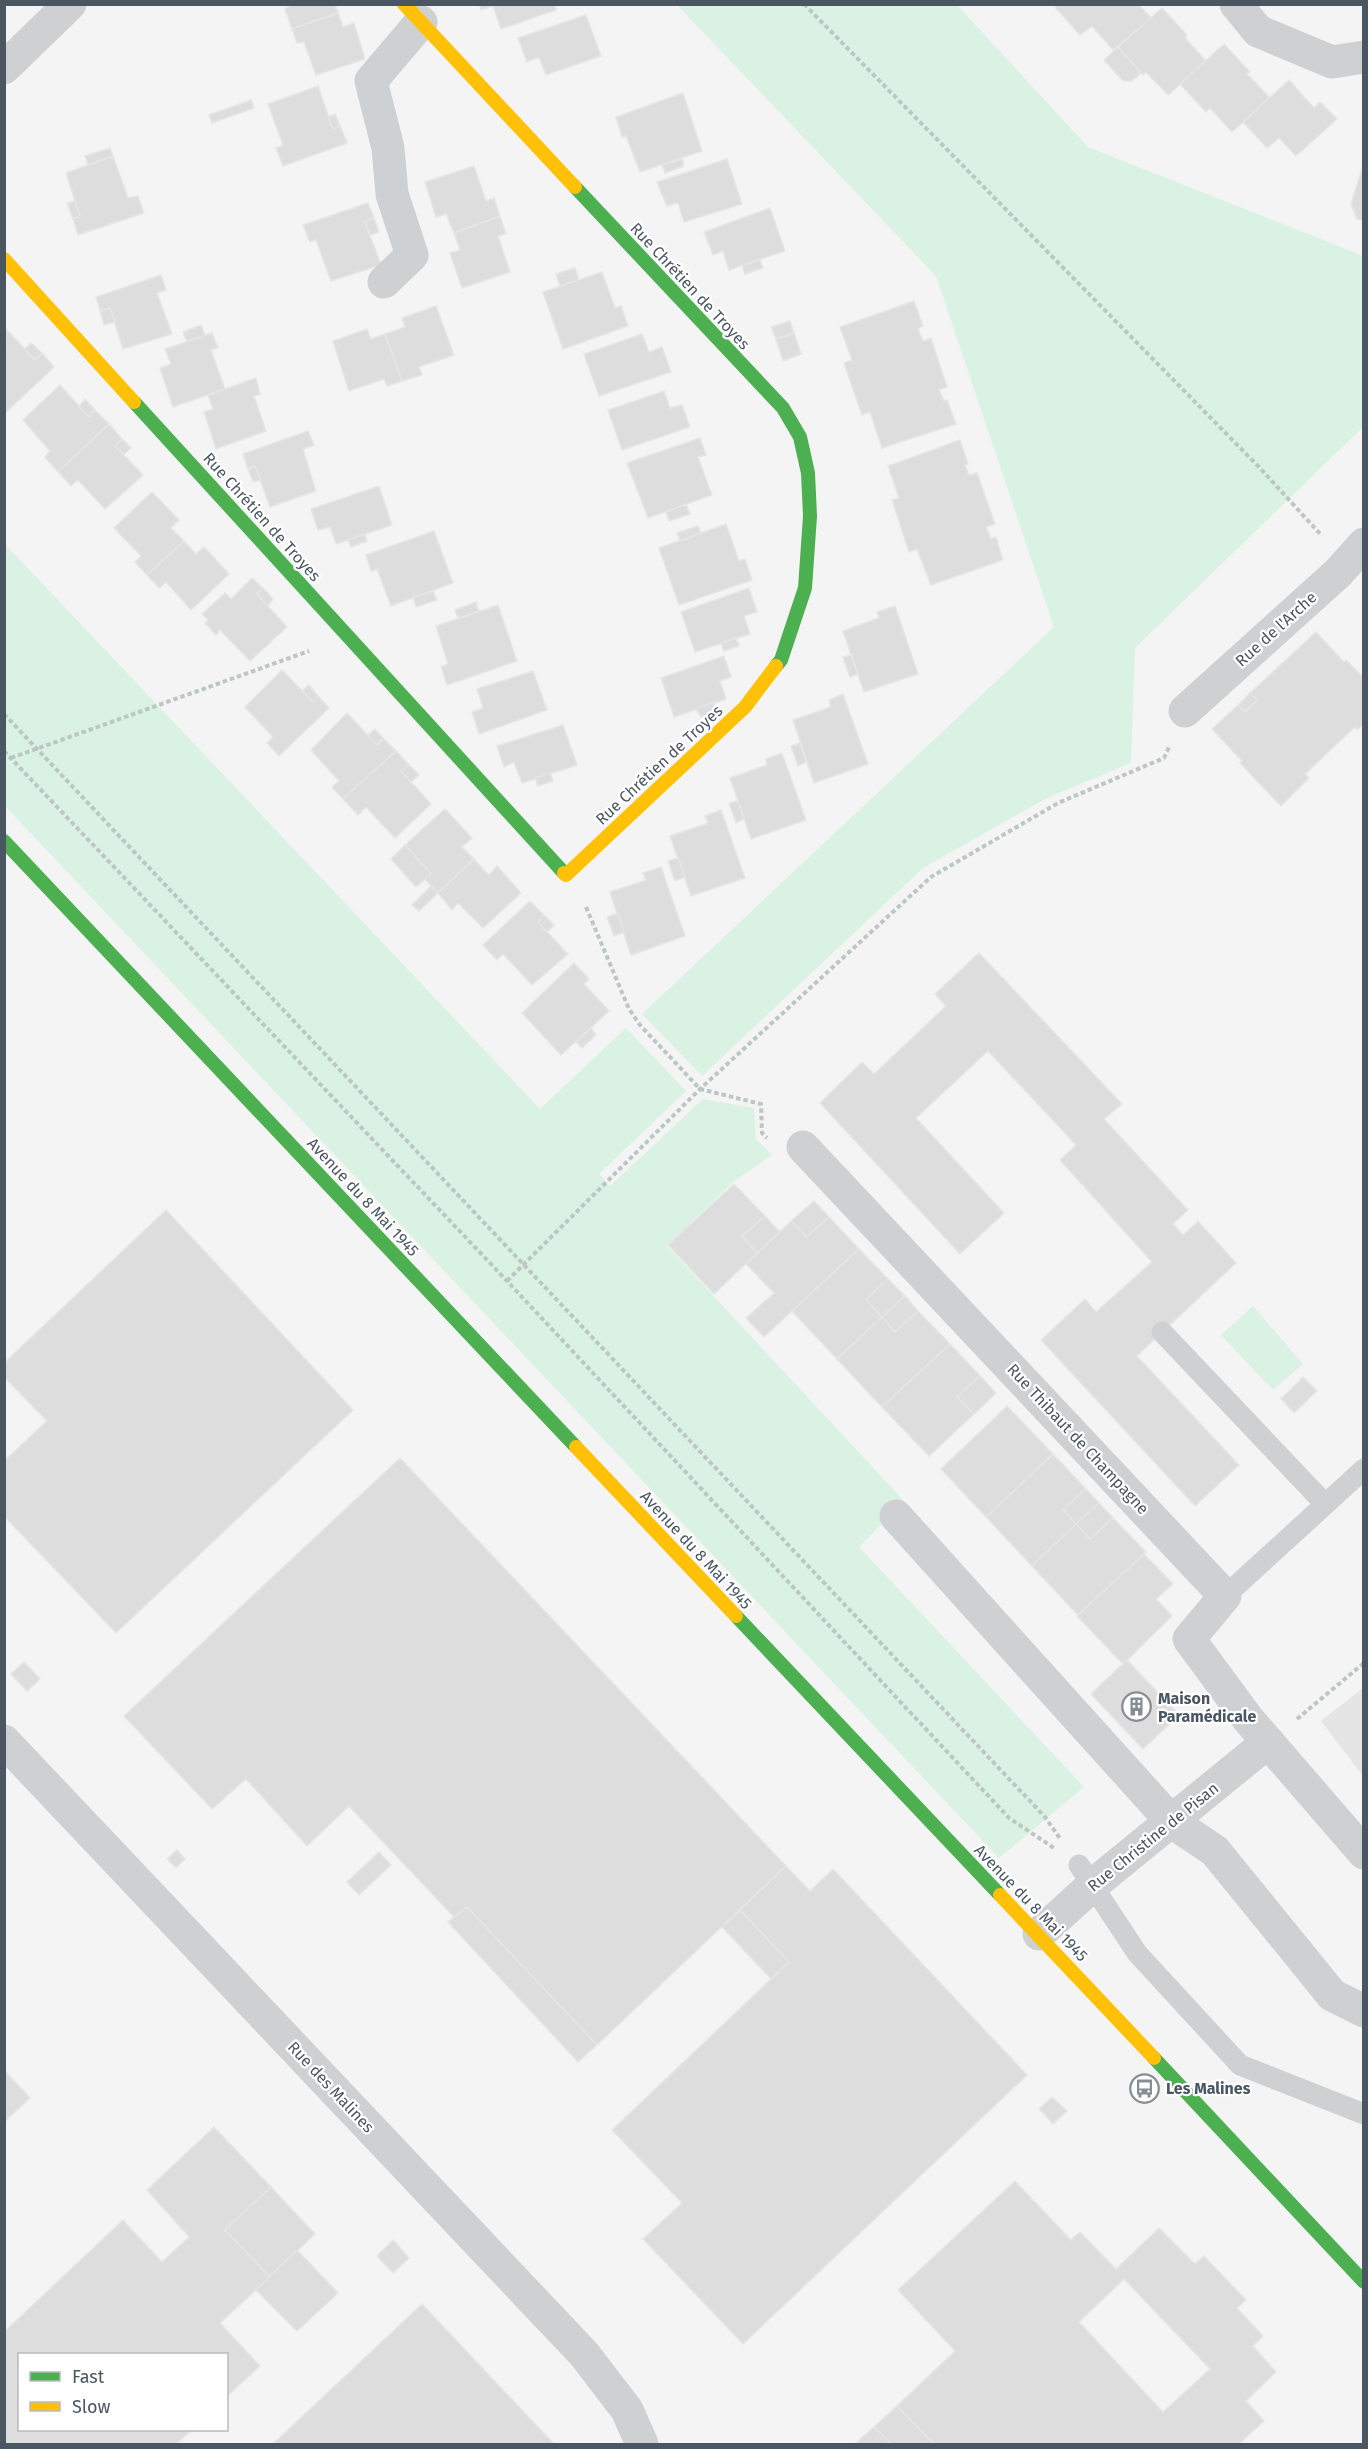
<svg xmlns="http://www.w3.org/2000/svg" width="1368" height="2449" viewBox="0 0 1368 2449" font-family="'Fira Sans',sans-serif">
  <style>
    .education { fill: #e6e5e6 }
    .green { fill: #d9f2e3 }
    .building { fill: #ddddde; stroke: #e5e6e7; stroke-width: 1.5; fill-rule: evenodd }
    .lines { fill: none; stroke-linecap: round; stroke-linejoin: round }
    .path { stroke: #bcc7c4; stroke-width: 4; stroke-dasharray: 4.5 3; stroke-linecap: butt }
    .lane { stroke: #ced0d2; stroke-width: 21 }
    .street { stroke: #ced0d2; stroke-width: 33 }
    .fast { stroke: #4caf50; stroke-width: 14 }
    .slow { stroke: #ffc107; stroke-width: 14 }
    .labels { text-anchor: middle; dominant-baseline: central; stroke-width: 4.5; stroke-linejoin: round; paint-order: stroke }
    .street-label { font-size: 16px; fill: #4a5661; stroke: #fff }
    .poi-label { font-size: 16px; font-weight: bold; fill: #4a5661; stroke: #fff; text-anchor: start }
  </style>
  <rect width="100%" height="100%" fill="#f4f4f4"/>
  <!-- education -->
  <path class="education" d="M1363,1688v88l-42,-55z"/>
  <!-- green -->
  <g class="green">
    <path d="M677,5h280l131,142 276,109 -1,171 -228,221 -4,115 -84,35 -124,70 -221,208 -60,-62 412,-387 -118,-351z"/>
    <path d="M4,543l536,566 86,-81 60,63 -87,83 11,12 93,-87 51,9 2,31 16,16 -39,27 -66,64 237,255 -45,46 225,240 -85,71 -994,-1052z"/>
    <path d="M1253,1306l50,58 -30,26 -52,-55z"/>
  </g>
  <!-- building -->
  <g class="building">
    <path d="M292,4h43l3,9 -46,16 -7,-20z"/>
    <path d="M479,4h76l1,6 -55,19 -8,-23 -12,4z"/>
    <path d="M1058,4h80l13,14 -38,32 -21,-24 -12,9 -25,-28z"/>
    <path d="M1162,8l25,27 -2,3 21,23 -38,34 -22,-23 -3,3 -25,-28z"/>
    <path d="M338,13l5,14 11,-4 11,36 -49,16 -12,-33 -7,1 -5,-14z"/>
    <path d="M586,15l15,41 -55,19 -7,-18 -12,5 -9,-24z"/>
    <path d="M1224,44l26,28 -3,2 23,24 -38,34 -22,-24 -4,4 -26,-28z"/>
    <path d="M1118,47l23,26 -9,8h-9l-19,-21z"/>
    <path d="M1289,80l25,28 6,-6 17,17 -41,37 -17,-18 -12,10 -24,-26z"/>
    <path d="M318,86l15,43 7,-3 7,17 -64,23 -7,-18 7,-3 -15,-41z"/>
    <path d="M683,93l19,58 -62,21 -14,-36 -4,1 -6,-20z"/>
    <path d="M251,100l3,8 -42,15 -3,-8z"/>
    <path d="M335,114l5,12 -7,3 -5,-12z"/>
    <path d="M110,148l3,8 -25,9 -3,-9z"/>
    <path d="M113,156l15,42 10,-2 6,17 -66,22 -5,-16 7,-3 -14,-43z"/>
    <path d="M682,159l2,7 -19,7 -3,-8z"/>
    <path d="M727,159l15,45 -58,18 -6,-19 -11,3 -10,-24z"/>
    <path d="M1364,162v59l-7,-2 -6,-15z"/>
    <path d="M474,166l12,35 8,-3 6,18 -46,17 -8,-19 -10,3 -11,-35z"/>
    <path d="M75,201l5,15 -7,3 -6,-16z"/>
    <path d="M368,203l6,15 -9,4 16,43 -50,16 -15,-41 -6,2 -7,-17z"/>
    <path d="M770,208l15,43 -56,19 -6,-19 -10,4 -9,-23z"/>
    <path d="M500,216l6,18 -8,2 12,36 -48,16 -12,-35 10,-3 -6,-17z"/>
    <path d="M374,218l5,14 -9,3 -5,-13z"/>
    <path d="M760,260l3,8 -18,6 -3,-8z"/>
    <path d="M575,268l4,12 -19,6 -4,-12z"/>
    <path d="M602,272l13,36 6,-2 7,20 -65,23 -20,-57z"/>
    <path d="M161,275l5,15 -9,3 15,41 -49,15 -13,-41 -10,3 -4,-14z"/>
    <path d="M914,301l9,25 -5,3 5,12 8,-3 16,49 -8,3 5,11 3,-1 9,24 -74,24 -12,-36 -8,3 -18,-52 8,-3 -12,-33z"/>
    <path d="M436,306l18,49 -35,12 3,8 -20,6 -17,-47 20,-7 -3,-9z"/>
    <path d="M110,308l5,14 -11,3 -4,-14z"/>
    <path d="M790,321l4,12 -18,6 -5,-12z"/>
    <path d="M201,325l4,10 -18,7 -4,-10z"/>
    <path d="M6,329l29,31 7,-7 12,14 -50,47z"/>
    <path d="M367,329l4,10 14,-5 17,47 -15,5 -3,-7 -35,12 -16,-50z"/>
    <path d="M212,333l6,15 -7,2 14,39 -52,18 -13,-39 11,-4 -6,-15z"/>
    <path d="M794,333l7,21 -18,7 -7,-22z"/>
    <path d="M642,334l7,18 13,-5 9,25 -72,24 -15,-42z"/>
    <path d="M31,343l11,10 -7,7 -10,-11z"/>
    <path d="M256,378l4,16 -6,2 12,35 -50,18 -12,-37 9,-3 -5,-14z"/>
    <path d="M60,385l29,32 6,-7 14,14 -51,48 -13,-15 5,-6 -27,-31z"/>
    <path d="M664,391l6,17 12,-3 8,22 -68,23 -14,-40z"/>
    <path d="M85,399l10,11 -6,7 -10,-10z"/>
    <path d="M109,424l13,15 -7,7 28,29 -38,34 -27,-29 -7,6 -13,-14z"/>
    <path d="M308,431l6,14 -11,4 13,42 -46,16 -15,-41 -7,3 -5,-15z"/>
    <path d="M700,438l6,17 -8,2 14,38 -64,23 -21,-55z"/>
    <path d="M122,439l9,9 -7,6 -9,-8z"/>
    <path d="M960,440l8,24 -3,1 4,10 8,-2 18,51 -9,3 5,12 5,-2 7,23 -72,25 -14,-36 -8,3 -17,-52 7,-2 -11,-32z"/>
    <path d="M255,466l6,14 -8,2 -5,-13z"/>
    <path d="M379,486l13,39 -56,19 -6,-17 -12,3 -7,-21z"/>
    <path d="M152,492l27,28 -8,8 13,13 -37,34 -12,-13 6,-6 -27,-28z"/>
    <path d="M686,504l4,10 -21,7 -3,-9z"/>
    <path d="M726,524l13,37 6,-2 7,21 -73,25 -20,-57z"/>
    <path d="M698,526l3,7 -21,8 -3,-8z"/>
    <path d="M434,531l19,52 -62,23 -14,-37 -6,2 -5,-16z"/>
    <path d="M365,534l2,7 -16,6 -3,-7z"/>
    <path d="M184,541l12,13 8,-7 25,27 -38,36 -25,-28 -7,6 -12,-13z"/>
    <path d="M252,578l11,10 -6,6 30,33 -37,34 -30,-31 -4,5 -11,-12 3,-3 -6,-6 23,-21 6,6z"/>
    <path d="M263,588l10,11 -5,7 -11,-12z"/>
    <path d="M749,588l8,24 -13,4 6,18 -55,18 -14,-40z"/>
    <path d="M433,591l4,9 -21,7 -3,-10z"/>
    <path d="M476,602l3,10 -21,6 -3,-8z"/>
    <path d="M498,605l19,56 -70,24 -6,-18 7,-3 -12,-38z"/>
    <path d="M895,606l23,68 -54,18 -21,-61 36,-13 -2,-6z"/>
    <path d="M1316,632l28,30 2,-2 18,18v46l-7,6 -2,-3 -50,47 4,4 -28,28 -41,-43 2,-2 -30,-32 26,-24 7,7 12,-12 -7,-7z"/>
    <path d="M736,638l3,8 -15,5 -3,-8z"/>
    <path d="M851,655l7,19 -8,3 -7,-20z"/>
    <path d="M724,656l7,21 -11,4 6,18 -52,18 -13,-39z"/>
    <path d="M282,670l31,32 5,-6 11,12 -50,48 -12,-13 6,-6 -28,-30z"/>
    <path d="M533,671l14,39 -68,24 -7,-22 11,-4 -6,-19z"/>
    <path d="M309,685l9,11 -5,6 -11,-11z"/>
    <path d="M1250,693l7,7 -12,12 -7,-7z"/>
    <path d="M843,694l25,70 -54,19 -21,-63 38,-13 -2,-7z"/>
    <path d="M713,702l4,9 -16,6 -5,-8z"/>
    <path d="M347,713l30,32 6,-7 13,13 -53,48 -11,-12 7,-6 -28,-31z"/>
    <path d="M563,725l14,40 -55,18 -8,-21 -10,5 -7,-21z"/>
    <path d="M375,729l8,9 -6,7 -9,-10z"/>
    <path d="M800,743l6,19 -8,4 -7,-20z"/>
    <path d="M396,751l13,14 -8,6 30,33 -36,34 -29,-31 -8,8 -15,-16z"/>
    <path d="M782,753l24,67 -55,19 -21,-61 37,-13 -1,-6z"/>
    <path d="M409,765l10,10 -8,7 -10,-11z"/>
    <path d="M550,773l3,8 -15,5 -3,-8z"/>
    <path d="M738,801l6,18 -8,4 -7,-20z"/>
    <path d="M445,809l27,29 -10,9 12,12 -36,34 -13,-14 6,-5 -26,-29z"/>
    <path d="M721,810l24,68 -54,18 -21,-60 38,-13 -3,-7z"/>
    <path d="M405,845l26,29 -15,13 -25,-28z"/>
    <path d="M678,858l7,19 -10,4 -7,-20z"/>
    <path d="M474,859l15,16 8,-9 24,27 -38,35 -25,-25 -6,7 -14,-17z"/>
    <path d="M661,867l24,69 -54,19 -21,-63 36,-12 -3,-7z"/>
    <path d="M431,886l7,7 -19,18 -7,-6z"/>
    <path d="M530,901l14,14 -6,7 30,32 -36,31 -29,-31 -6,6 -14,-15z"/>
    <path d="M618,913l6,19 -10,4 -7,-19z"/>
    <path d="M544,915l10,10 -7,7 -9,-10z"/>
    <path d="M979,953l143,151 -18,15 84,91 -15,14 10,11 15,-14 38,42 -99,93 102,109 -44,41 -154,-166 44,-41 11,13 56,-50 -92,-102 16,-15 -88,-94 -72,67 88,95 -44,41 -140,-151 42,-41 12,12 72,-68 -11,-12z"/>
    <path d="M574,963l15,16 -5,5 25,27 -48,44 -39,-42z"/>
    <path d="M591,1028l5,7 -14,13 -6,-6z"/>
    <path d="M734,1184l31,32 -23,20 15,17 -43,41 -46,-49z"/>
    <path d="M814,1201l15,16 -23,20 -15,-16z"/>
    <path d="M166,1210l187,200 -237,223 -112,-117v-55l43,-40 -43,-44v-14z"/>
    <path d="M765,1216l15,16 -23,21 -15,-17z"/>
    <path d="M829,1217l30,32 -95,88 -18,-19 28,-25 -28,-29 45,-43 15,16z"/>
    <path d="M859,1249l29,30 -22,20 16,18 -45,42 -45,-48z"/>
    <path d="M888,1279l17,17 -23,21 -16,-18z"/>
    <path d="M905,1296l13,15 -23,21 -13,-15z"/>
    <path d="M918,1311l32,33 -68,63 -45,-48 45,-42 13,15z"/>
    <path d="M950,1344l30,32 -23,21 17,17 -45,42 -47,-49z"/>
    <path d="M980,1376l16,17 -22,21 -17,-17z"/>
    <path d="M1303,1377l14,14 -23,22 -13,-14z"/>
    <path d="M1007,1406l46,48 -67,63 -45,-48z"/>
    <path d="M1053,1454l33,35 -23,20 13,15 -44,42 -46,-49z"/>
    <path d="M400,1458l386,408 -189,179 -130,-138 -13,10 -105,-111 -42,40 -61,-67 -34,30 -88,-93z"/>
    <path d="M1086,1489l13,14 -23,21 -13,-15z"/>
    <path d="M1099,1503l14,15 -23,21 -14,-15z"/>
    <path d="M1113,1518l33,34 -68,63 -46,-49 44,-42 14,15z"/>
    <path d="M1144,1554l29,30 -17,15 16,17 -49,48 -46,-48z"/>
    <path d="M1127,1660l52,55 -36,34 -52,-55z"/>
    <path d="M24,1662l16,17 -13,12 -16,-17z"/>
    <path d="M177,1850l8,9 -9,9 -9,-9z"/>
    <path d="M379,1852l12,13 -32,30 -12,-13z"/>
    <path d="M786,1866l24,25 23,-22 194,206 -284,269 -100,-105 39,-36 -70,-73 177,-168 -49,-52z"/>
    <path d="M467,1907l130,138 -19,17 -130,-140z"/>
    <path d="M740,1910l49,52 -18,17 -49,-52z"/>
    <path d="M4,2070l26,28 -26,24z"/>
    <path d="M1052,2097l15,14 -14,13 -14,-15z"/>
    <path d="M214,2127l57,60 -46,43 45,47 -50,46 40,43 -34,31v-43h-206v76h172l-16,14h-172v-112l119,-112 39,42 27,-25 -42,-47z"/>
    <path d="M1015,2181l56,59 9,-8 36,37 43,-41 36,36 9,-8 42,44 -9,8 26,28 -10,10 23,26 -30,29 18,20 -25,23h-305l-37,-38 58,-55 -57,-61zM1124,2279l86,90 -47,43 -84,-90z"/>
    <path d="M271,2187l44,47 -45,43 -45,-47z"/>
    <path d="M393,2240l16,18 -16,15 -16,-17z"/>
    <path d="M297,2250l41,43 -41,38 -41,-41z"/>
    <path d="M422,2304l132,140h-281z"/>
    <path d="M897,2406l37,38h-43l-17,-17z"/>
    <path d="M874,2427l17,17h-36z"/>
  </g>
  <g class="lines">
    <!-- path -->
    <g class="path">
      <path d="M804,4l455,463 63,69"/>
      <path d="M4,714l1041,1103 16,23"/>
      <path d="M4,751l503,530 502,537 45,30"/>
      <path d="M11,758l298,-107"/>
      <path d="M586,907l43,102 11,16 60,64 61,15 1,29 5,5"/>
      <path d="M507,1281l193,-192 231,-212 127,-74 106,-45 6,-13"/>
      <path d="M1297,1719l67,-56"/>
    </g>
    <!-- lane -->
    <g class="lane">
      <path d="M1162,1332l163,172"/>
      <path d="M1225,1596l139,-127"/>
      <path d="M1079,1865l58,88 103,112 124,49"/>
    </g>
    <!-- street -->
    <g class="street">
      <path d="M1236,4l22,27 74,31 32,-5"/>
      <path d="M4,68l66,-64"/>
      <path d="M384,282l28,-27 -20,-61 -4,-46 -17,-67 50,-59"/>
      <path d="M1185,711l153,-138 26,-29"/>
      <path d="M803,1147l422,449 -36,43 59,80 116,134"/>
      <path d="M896,1516l276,306 43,29 117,144 32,16"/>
      <path d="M4,1741l580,613 43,56 15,34"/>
      <path d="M1039,1934l55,-50 174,-142"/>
    </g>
    <!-- fast -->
    <g class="fast">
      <path d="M575,187l208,221 17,29 8,36 2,43 -5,72 -24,72 -5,6"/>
      <path d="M134,402l430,471"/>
      <path d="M4,841l572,606"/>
      <path d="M736,1616l264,279"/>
      <path d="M1154,2058l210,224"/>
    </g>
    <!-- slow -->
    <g class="slow">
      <path d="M404,4l171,183"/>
      <path d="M4,259l130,143"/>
      <path d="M564,873l2,2 179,-168 31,-41"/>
      <path d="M576,1447l160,169"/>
      <path d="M1000,1895l154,163"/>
    </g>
  </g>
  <!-- icons -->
  <defs>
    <symbol id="building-ring" viewBox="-11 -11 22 22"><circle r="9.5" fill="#fff" stroke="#868d94" stroke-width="1.5"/><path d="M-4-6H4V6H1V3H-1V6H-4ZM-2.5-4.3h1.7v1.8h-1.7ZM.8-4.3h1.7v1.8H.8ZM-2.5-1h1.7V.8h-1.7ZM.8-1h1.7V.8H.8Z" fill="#868d94"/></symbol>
    <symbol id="bus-ring" viewBox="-11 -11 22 22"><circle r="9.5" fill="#fff" stroke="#868d94" stroke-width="1.5"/><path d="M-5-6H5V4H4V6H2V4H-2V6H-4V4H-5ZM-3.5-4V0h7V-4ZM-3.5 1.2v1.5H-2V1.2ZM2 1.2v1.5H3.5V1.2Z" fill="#868d94"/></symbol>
  </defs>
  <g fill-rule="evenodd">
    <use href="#building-ring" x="1120" y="1690" width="33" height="33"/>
    <use href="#bus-ring" x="1128" y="2072" width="33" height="33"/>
  </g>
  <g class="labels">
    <!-- street labels -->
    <g class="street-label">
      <text transform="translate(690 286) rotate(47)">Rue Chrétien de Troyes</text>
      <text transform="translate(262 517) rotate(48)">Rue Chrétien de Troyes</text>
      <text transform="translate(1276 629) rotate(-42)">Rue de l'Arche</text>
      <text transform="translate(659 765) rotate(-43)">Rue Chrétien de Troyes</text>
      <text transform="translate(363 1197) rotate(47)">Avenue du 8 Mai 1945</text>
      <text transform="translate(1078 1439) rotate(47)">Rue Thibaut de Champagne</text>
      <text transform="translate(696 1550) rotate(47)">Avenue du 8 Mai 1945</text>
      <text transform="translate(1153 1837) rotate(-39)">Rue Christine de Pisan</text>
      <text transform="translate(1031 1903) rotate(46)">Avenue du 8 Mai 1945</text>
      <text transform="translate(331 2087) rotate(47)">Rue des Malines</text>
    </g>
    <!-- poi labels -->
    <g class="poi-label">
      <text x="1158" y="1698">Maison<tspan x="1158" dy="18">Paramédicale</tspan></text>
      <text x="1166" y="2088">Les Malines</text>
    </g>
  </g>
  <!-- border -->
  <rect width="1368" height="2449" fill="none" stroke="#4a5661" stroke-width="12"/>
  <!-- legend -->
  <rect x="18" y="2353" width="210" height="78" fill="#ffffff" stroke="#b7bbc0" stroke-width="1.5"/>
  <rect x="30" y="2372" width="30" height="9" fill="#4caf50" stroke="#b7bbc0" stroke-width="1.5"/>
  <text x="72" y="2383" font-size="18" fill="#4a5661">Fast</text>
  <rect x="30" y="2402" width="30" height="9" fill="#ffc107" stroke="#b7bbc0" stroke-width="1.5"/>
  <text x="72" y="2413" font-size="18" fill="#4a5661">Slow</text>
</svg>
